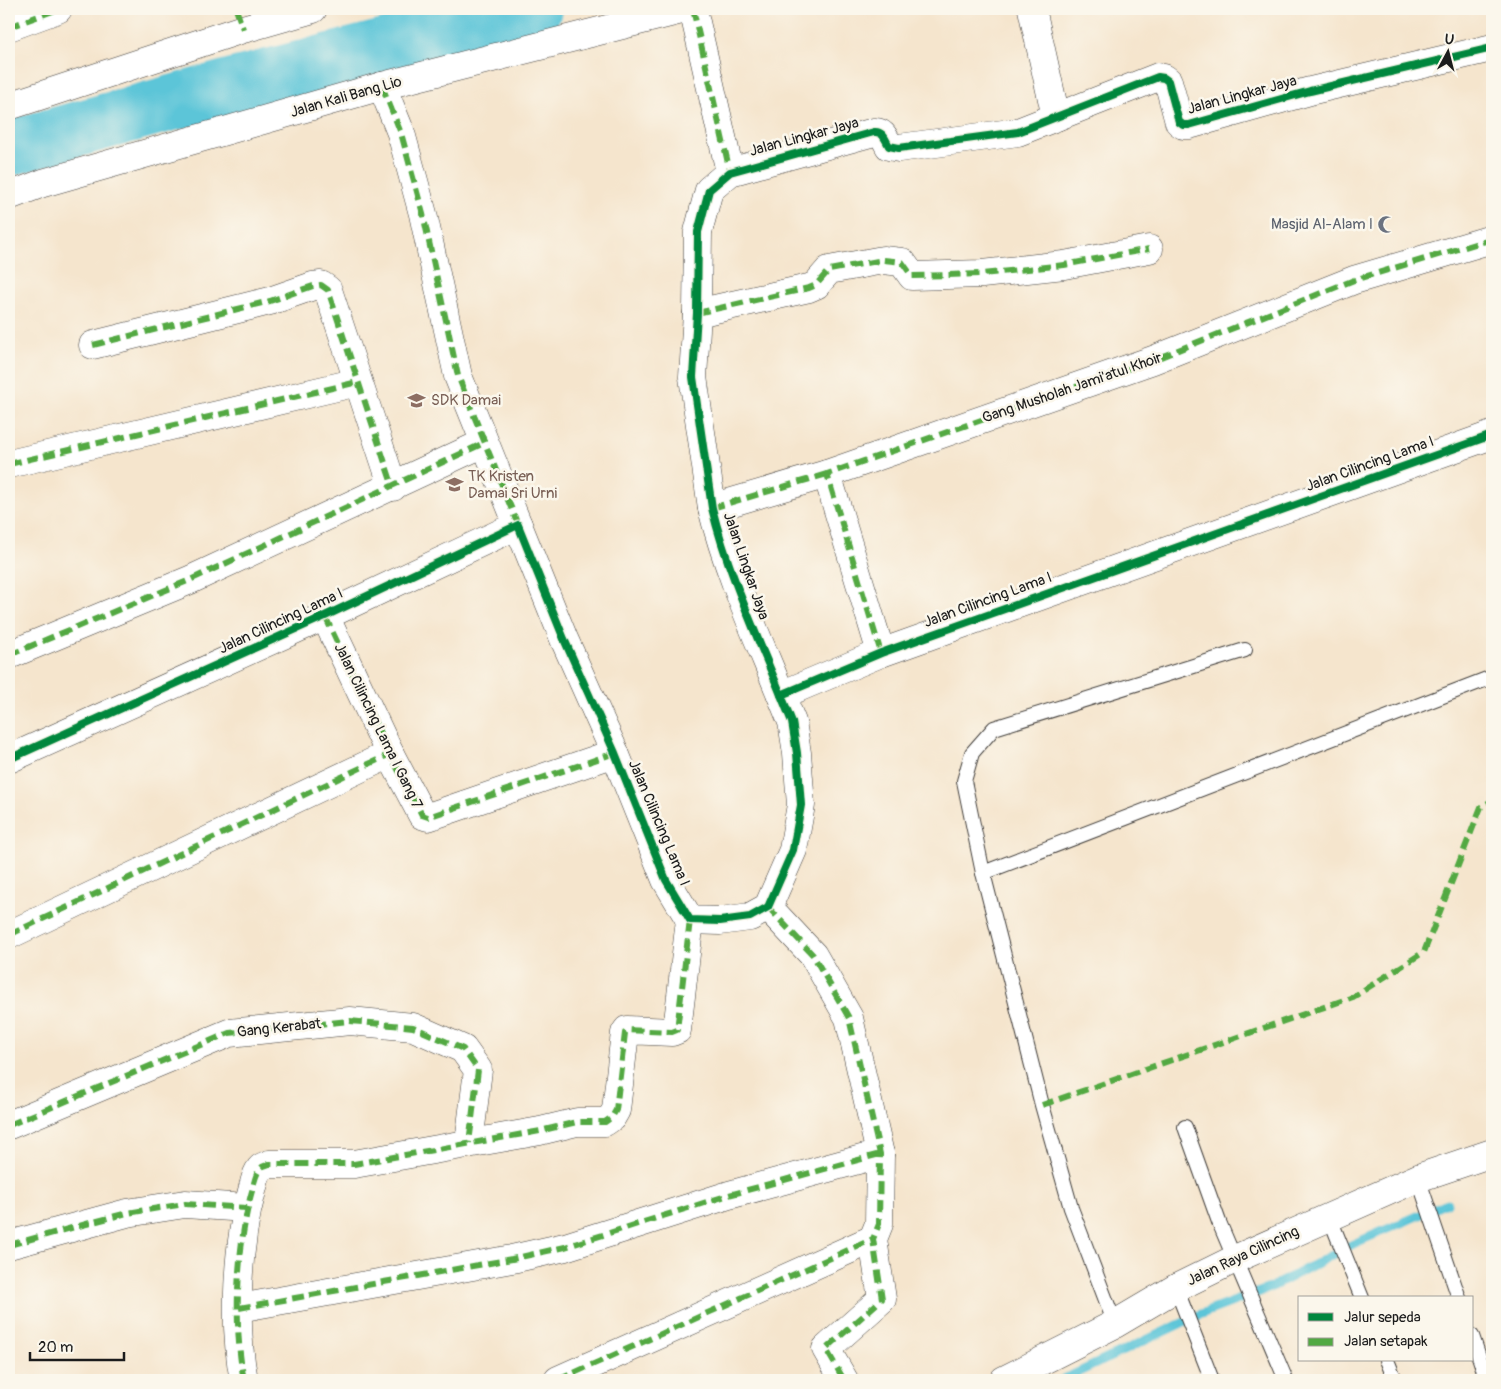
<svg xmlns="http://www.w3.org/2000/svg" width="1501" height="1389" viewBox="0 0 1501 1389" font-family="Pangolin,sans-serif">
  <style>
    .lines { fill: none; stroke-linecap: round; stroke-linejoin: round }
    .stream { stroke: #5cc5d8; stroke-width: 9 }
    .river { stroke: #5cc5d8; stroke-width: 56 }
    .service-casing { stroke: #3d3a37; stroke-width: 16 }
    .minor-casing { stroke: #3d3a37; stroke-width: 29 }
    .tertiary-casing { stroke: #3d3a37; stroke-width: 29 }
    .service { stroke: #fff; stroke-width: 14 }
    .minor { stroke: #fff; stroke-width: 28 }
    .tertiary { stroke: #fff; stroke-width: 28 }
    .quiet { stroke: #52a943; stroke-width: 6; stroke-dasharray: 12 6; stroke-linecap: butt }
    .cycleway-casing { stroke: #fbf7ec; stroke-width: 11 }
    .cycleway { stroke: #00873e; stroke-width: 8 }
    .labels { text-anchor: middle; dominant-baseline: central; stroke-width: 5; stroke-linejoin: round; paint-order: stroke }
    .street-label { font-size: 15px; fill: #1c1c1c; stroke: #fbf7ec }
    .worship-label { font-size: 15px; fill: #5b616d; stroke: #fbf7ec; text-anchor: end }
    .education-label { font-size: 15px; fill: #785e54; stroke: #fbf7ec; text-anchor: start }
  </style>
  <rect width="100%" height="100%" fill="#fbf7ec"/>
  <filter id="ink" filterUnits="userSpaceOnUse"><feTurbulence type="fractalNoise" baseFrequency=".02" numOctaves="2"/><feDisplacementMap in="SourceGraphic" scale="10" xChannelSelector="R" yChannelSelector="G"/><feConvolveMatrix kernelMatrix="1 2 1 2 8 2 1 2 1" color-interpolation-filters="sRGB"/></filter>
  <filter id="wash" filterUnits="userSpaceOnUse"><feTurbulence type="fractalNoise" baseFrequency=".0096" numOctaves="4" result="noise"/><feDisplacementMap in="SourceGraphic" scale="20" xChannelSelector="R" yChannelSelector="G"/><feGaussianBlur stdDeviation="1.12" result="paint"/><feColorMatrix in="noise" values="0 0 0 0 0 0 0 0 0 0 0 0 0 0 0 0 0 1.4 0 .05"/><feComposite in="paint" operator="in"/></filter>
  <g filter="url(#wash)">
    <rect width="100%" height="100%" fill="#f5e5cd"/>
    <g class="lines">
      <!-- stream -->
      <path class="stream" d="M1062,1380l139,-66 69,-26 83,-44 94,-41"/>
      <!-- river -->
      <path class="river" d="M9,148l228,-63 297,-76"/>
    </g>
  </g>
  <g filter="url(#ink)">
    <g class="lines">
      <defs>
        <g id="service">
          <path d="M983,873l509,-196"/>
          <path d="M1185,1127l34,95 67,158"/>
          <path d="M1418,1178l41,120"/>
          <path d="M1329,1216l33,82"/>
          <path d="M1176,1288l36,92"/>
          <path d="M1115,1324l-44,-116 -29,-103 -59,-232 -19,-92 8,-28 22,-25 251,-78"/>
          <path d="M1472,1336l15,44"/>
          <path d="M1387,1360l8,20"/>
        </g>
        <g id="minor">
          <path d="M693,9l37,163"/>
          <path d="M1032,9l24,108"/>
          <path d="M9,27l49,-18"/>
          <path d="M382,86l19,47 22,81 35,162 60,149"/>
          <path d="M9,106l234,-77 70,-20"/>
          <path d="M9,196l34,-13 339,-97 304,-77"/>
          <path d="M697,313l112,-25 7,-3 13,-15 54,-10 19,2 10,14 70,-2 82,-9 85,-16"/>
          <path d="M93,345l177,-44 43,-15 8,-1 7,5 65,197"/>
          <path d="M9,464l349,-82"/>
          <path d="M712,508l115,-34"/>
          <path d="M325,616l65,138 32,61 6,2 6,-2 181,-62"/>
          <path d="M881,653l-54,-179 326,-114 201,-80 138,-41"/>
          <path d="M9,655l181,-75 294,-137"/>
          <path d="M781,695c-24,-59 -54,-125 -69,-187l-19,-131 4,-64 1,-81 11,-42 21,-18 144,-40c9,-1 11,7 15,14l10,2 119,-16 140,-55 6,1 4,3 11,41 4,3h6l121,-34 182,-43"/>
          <path d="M9,759l316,-143 193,-91 46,114 51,114 51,127 24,40 30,1 30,-4 18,-10 25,-57 8,-45 -4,-52 -5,-31 -11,-27 100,-42 611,-218"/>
          <path d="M768,907l45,48 36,63 31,136 -1,70 -6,15 9,60 -56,50 18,31"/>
          <path d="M9,935l381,-181"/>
          <path d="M9,1125l220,-92 121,-12 63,6 50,22 15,21 -9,73"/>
          <path d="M9,1245l118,-32 58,-9 62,4"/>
          <path d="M239,1308l273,-49 53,-12 164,-52 151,-41"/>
          <path d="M244,1380c-11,-54 -7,-136 8,-189 2,-7 3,-16 8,-22 2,-3 5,-3 9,-5h85l186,-33 37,-9h28l7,-5 4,-7 9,-77 2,-3 45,2 5,-2 13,-110"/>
          <path d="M558,1380l315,-141"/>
        </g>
        <path id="tertiary" d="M1004,1380l111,-56 61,-36 59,-29 183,-81 74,-25"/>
      </defs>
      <!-- service casing -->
      <use href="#service" class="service-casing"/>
      <!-- minor casing -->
      <use href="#minor" class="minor-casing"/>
      <!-- tertiary casing -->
      <use href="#tertiary" class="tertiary-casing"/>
      <!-- service -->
      <use href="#service" class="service"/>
      <!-- minor -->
      <use href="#minor" class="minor"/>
      <!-- tertiary -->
      <use href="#tertiary" class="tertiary"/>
      <!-- quiet -->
      <g class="quiet">
        <path d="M236,9l7,20"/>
        <path d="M693,9l37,163"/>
        <path d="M9,27l49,-18"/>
        <path d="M382,86l19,47 22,81 35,162 60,149"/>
        <path d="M697,313l112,-25 7,-3 13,-15 54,-10 19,2 10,14 70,-2 82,-9 85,-16"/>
        <path d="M93,345l177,-44 43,-15 8,-1 7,5 65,197"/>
        <path d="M9,464l349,-82"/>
        <path d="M712,508l115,-34"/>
        <path d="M325,616l65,138 32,61 6,2 6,-2 181,-62"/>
        <path d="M881,653l-54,-179 326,-114 201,-80 138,-41"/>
        <path d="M9,655l181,-75 294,-137"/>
        <path d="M768,907l45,48 36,63 31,136 -1,70 -6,15 9,60 -56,50 18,31"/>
        <path d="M9,935l381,-181"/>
        <path d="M1042,1105l311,-108 71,-45 57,-145 11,-6"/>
        <path d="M9,1125l220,-92 121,-12 63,6 50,22 15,21 -9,73"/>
        <path d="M9,1245l118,-32 58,-9 62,4"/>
        <path d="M239,1308l273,-49 53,-12 164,-52 151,-41"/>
        <path d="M244,1380c-11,-54 -7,-136 8,-189 2,-7 3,-16 8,-22 2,-3 5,-3 9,-5h85l186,-33 37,-9h28l7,-5 4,-7 9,-77 2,-3 45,2 5,-2 13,-110"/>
        <path d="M558,1380l315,-141"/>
      </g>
      <defs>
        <g id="cycleway">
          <path d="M781,695c-24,-59 -54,-125 -69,-187l-19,-131 4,-64 1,-81 11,-42 21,-18 144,-40c9,-1 11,7 15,14l10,2 119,-16 140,-55 6,1 4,3 11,41 4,3h6l121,-34 182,-43"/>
          <path d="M9,759l316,-143 193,-91 46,114 51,114 51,127 24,40 30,1 30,-4 18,-10 25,-57 8,-45 -4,-52 -5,-31 -11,-27 100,-42 611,-218"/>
        </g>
      </defs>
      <!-- cycleway casing -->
      <use href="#cycleway" class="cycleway-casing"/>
      <!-- cycleway -->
      <use href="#cycleway" class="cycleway"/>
    </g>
  </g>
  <!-- icons -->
  <defs>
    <symbol id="mosque-bare" viewBox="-9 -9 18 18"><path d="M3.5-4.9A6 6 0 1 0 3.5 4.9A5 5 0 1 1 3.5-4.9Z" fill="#6b7280" stroke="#fbf7ec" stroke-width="2.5" paint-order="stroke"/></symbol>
    <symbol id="school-bare" viewBox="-9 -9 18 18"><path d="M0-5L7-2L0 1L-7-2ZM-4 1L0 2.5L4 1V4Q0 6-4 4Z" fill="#8d6e63" stroke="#fbf7ec" stroke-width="2.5" paint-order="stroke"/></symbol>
  </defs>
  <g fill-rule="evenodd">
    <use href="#mosque-bare" x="1374" y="212" width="25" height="25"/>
    <use href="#school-bare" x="404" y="388" width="25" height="25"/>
    <use href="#school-bare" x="442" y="472" width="25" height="25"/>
  </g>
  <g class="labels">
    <!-- street labels -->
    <g class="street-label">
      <text transform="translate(1242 95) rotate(-15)">Jalan Lingkar Jaya</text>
      <text transform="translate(346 97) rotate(-16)">Jalan Kali Bang Lio</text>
      <text transform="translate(804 137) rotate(-15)">Jalan Lingkar Jaya</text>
      <text transform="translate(1072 388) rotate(-19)">Gang Musholah Jami'atul Khoir</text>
      <text transform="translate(1370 464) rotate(-20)">Jalan Cilincing Lama I</text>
      <text transform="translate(746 566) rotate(71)">Jalan Lingkar Jaya</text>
      <text transform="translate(988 600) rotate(-20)">Jalan Cilincing Lama I</text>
      <text transform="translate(281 621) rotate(-25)">Jalan Cilincing Lama I</text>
      <text transform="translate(378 726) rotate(64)">Jalan Cilincing Lama I Gang 7</text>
      <text transform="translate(659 823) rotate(67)">Jalan Cilincing Lama I</text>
      <text transform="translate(279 1028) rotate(-6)">Gang Kerabat</text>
      <text transform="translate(1243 1256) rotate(-25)">Jalan Raya Cilincing</text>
    </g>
    <!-- worship labels -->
    <g class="worship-label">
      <text x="1373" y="224">Masjid Al-Alam I</text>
    </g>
    <!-- education labels -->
    <g class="education-label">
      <text x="431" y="400">SDK Damai</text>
      <text x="468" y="476">TK Kristen<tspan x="468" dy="17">Damai Sri Urni</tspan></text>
    </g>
  </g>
  <!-- margin -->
  <rect width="1501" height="1389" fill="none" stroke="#fbf7ec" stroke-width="30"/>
  <!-- legend -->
  <rect x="1298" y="1296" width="175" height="65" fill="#fbf7ec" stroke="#a29f99"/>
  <rect x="1308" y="1313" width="25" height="8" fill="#00873e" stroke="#a29f99"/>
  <text x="1344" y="1322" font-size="15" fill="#1c1c1c">Jalur sepeda</text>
  <rect x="1308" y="1338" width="25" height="8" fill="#52a943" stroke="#a29f99"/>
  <text x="1344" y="1346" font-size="15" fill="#1c1c1c">Jalan setapak</text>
  <!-- north arrow -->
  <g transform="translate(1448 52) rotate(7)" stroke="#fbf7ec" stroke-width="4" paint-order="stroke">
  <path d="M0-4L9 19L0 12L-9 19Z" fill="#1c1c1c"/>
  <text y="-8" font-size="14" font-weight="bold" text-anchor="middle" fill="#1c1c1c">U</text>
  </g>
  <!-- scale -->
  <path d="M30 1352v8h94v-8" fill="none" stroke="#1c1c1c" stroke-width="2.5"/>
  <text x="38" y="1352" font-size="15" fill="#1c1c1c" stroke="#fbf7ec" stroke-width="4" paint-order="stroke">20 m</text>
</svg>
